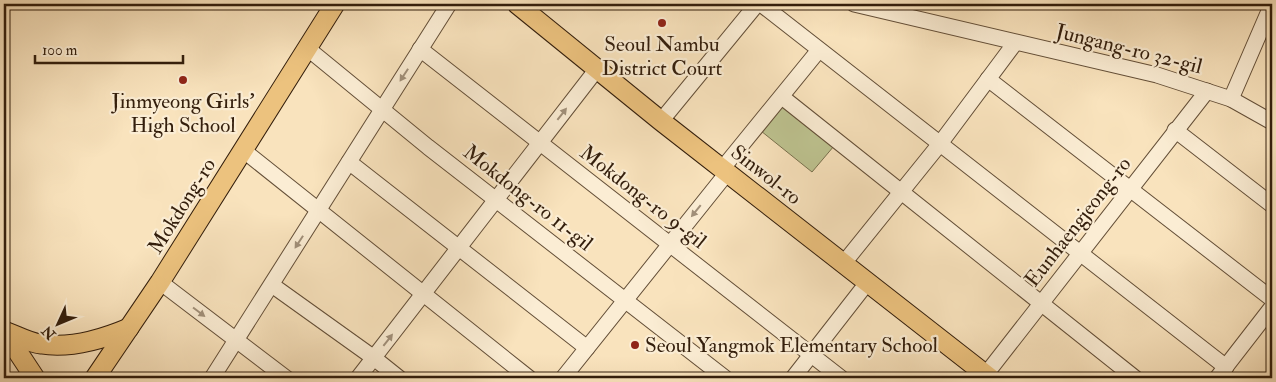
<svg xmlns="http://www.w3.org/2000/svg" width="1276" height="382" viewBox="0 0 1276 382" font-family="'IM FELL Double Pica',serif">
  <style>
    .green { fill: #bec491; stroke: #78714e }
    .lines { fill: none; stroke-linecap: round; stroke-linejoin: round }
    .minor-casing { stroke: #644f38; stroke-width: 17 }
    .major-casing { stroke: #331e0c; stroke-width: 21 }
    .minor { stroke: #fbedd4; stroke-width: 15 }
    .major { stroke: #ecc27e; stroke-width: 19 }
    .oneway { fill: #a1907a }
    .poi-dot { fill: #8f2418; stroke: #fbedd4; stroke-width: 2 }
    .labels { text-anchor: middle; dominant-baseline: central; stroke-width: 4.5; stroke-linejoin: round; paint-order: stroke }
    .poi-label { font-size: 21px; fill: #331e0c; stroke: #fbedd4 }
    .street-label { font-size: 21px; fill: #331e0c; stroke: #fbedd4 }
  </style>
  <rect width="100%" height="100%" fill="#f9e3bd"/>
  <filter id="stains"><feTurbulence type="fractalNoise" baseFrequency=".004" numOctaves="4"/><feColorMatrix values="0 0 0 0 .2 0 0 0 0 .09 0 0 0 0 .02 0 0 0 .5 -.17"/></filter>
  <radialGradient id="worn" r=".72"><stop offset=".6" stop-color="#630" stop-opacity="0"/><stop offset="1" stop-color="#630" stop-opacity=".3"/></radialGradient>
  <!-- green -->
  <path class="green" d="M783,103l51,43 -22,26 -51,-41z"/>
  <g class="lines">
    <defs>
      <g id="minor">
        <path d="M761,4l465,363"/>
        <path d="M854,4l303,71 74,24 41,23"/>
        <path d="M307,48l121,99 297,231"/>
        <path d="M420,49l421,329"/>
        <path d="M988,79l284,220"/>
        <path d="M782,97l353,281"/>
        <path d="M1231,99l41,-95"/>
        <path d="M661,121l96,-117"/>
        <path d="M1175,130l97,75"/>
        <path d="M243,150l286,228"/>
        <path d="M349,162l238,186"/>
        <path d="M722,169l97,-119"/>
        <path d="M843,264l96,-119 76,-102"/>
        <path d="M160,282l126,96"/>
        <path d="M272,285l102,73 25,20"/>
        <path d="M212,378l237,-374"/>
        <path d="M358,378l239,-309"/>
        <path d="M563,378l164,-205"/>
        <path d="M793,378l74,-95"/>
        <path d="M983,378l224,-287"/>
        <path d="M1217,378l55,-71"/>
      </g>
      <g id="major">
        <path d="M517,4l144,117 329,257"/>
        <path d="M4,331c12,4 25,12 37,13 30,5 62,-5 88,-16"/>
        <path d="M4,331l31,47"/>
        <path d="M95,378l65,-96 175,-278"/>
      </g>
    </defs>
    <!-- minor casing -->
    <use href="#minor" class="minor-casing"/>
    <!-- major casing -->
    <use href="#major" class="major-casing"/>
    <!-- minor -->
    <use href="#minor" class="minor"/>
    <!-- major -->
    <use href="#major" class="major"/>
  </g>
  <!-- one-way arrows -->
  <defs><path id="oneway-solid" d="M-6-.8H1V-3.2L6.5 0L1 3.2V.8H-6Z" transform="scale(1.25)"/></defs>
  <g class="oneway">
    <use href="#oneway-solid" transform="translate(404 75) rotate(123)"/>
    <use href="#oneway-solid" transform="translate(562 114) rotate(-52)"/>
    <use href="#oneway-solid" transform="translate(696 211) rotate(129)"/>
    <use href="#oneway-solid" transform="translate(299 242) rotate(123)"/>
    <use href="#oneway-solid" transform="translate(199 312) rotate(37)"/>
    <use href="#oneway-solid" transform="translate(388 340) rotate(-52)"/>
  </g>
  <!-- markers -->
  <g class="poi-dot">
    <circle cx="662" cy="23" r="5"/>
    <circle cx="183" cy="80" r="5"/>
    <circle cx="635" cy="345" r="5"/>
  </g>
  <g class="labels">
    <!-- poi labels -->
    <g class="poi-label">
      <text x="662" y="44">Seoul Nambu<tspan x="662" dy="24">District Court</tspan></text>
      <text x="183" y="101">Jinmyeong Girls’<tspan x="183" dy="24">High School</tspan></text>
      <text x="645" y="345" text-anchor="start">Seoul Yangmok Elementary School</text>
    </g>
    <!-- street labels -->
    <g class="street-label">
      <text transform="translate(1129 49) rotate(14)">Jungang-ro 32-gil</text>
      <text transform="translate(766 175) rotate(38)">Sinwol-ro</text>
      <text transform="translate(643 197) rotate(38)">Mokdong-ro 9-gil</text>
      <text transform="translate(528 198) rotate(38)">Mokdong-ro 11-gil</text>
      <text transform="translate(182 206) rotate(-58)">Mokdong-ro</text>
      <text transform="translate(1078 222) rotate(-52)">Eunhaengjeong-ro</text>
    </g>
  </g>
  <!-- margin -->
  <rect width="1276" height="382" fill="none" stroke="#f9e3bd" stroke-width="20"/>
  <rect x="5" y="5" width="1266" height="372" fill="none" stroke="#331e0c" stroke-width="2.5"/>
  <rect x="10" y="10" width="1256" height="362" fill="none" stroke="#331e0c"/>
  <!-- north arrow -->
  <g transform="translate(58 324) rotate(226)" stroke="#fbedd4" stroke-width="4" paint-order="stroke">
  <path d="M0-4L9 19L0 12L-9 19Z" fill="#331e0c"/>
  <text y="-8" font-size="14" font-weight="bold" text-anchor="middle" fill="#331e0c">N</text>
  </g>
  <!-- scale -->
  <path d="M35 55v8h148v-8" fill="none" stroke="#331e0c" stroke-width="2.5"/>
  <text x="42" y="55" font-size="15" fill="#331e0c" stroke="#fbedd4" stroke-width="4" paint-order="stroke">100 m</text>
  <rect width="100%" height="100%" filter="url(#stains)"/>
  <rect width="100%" height="100%" fill="url(#worn)"/>
</svg>
